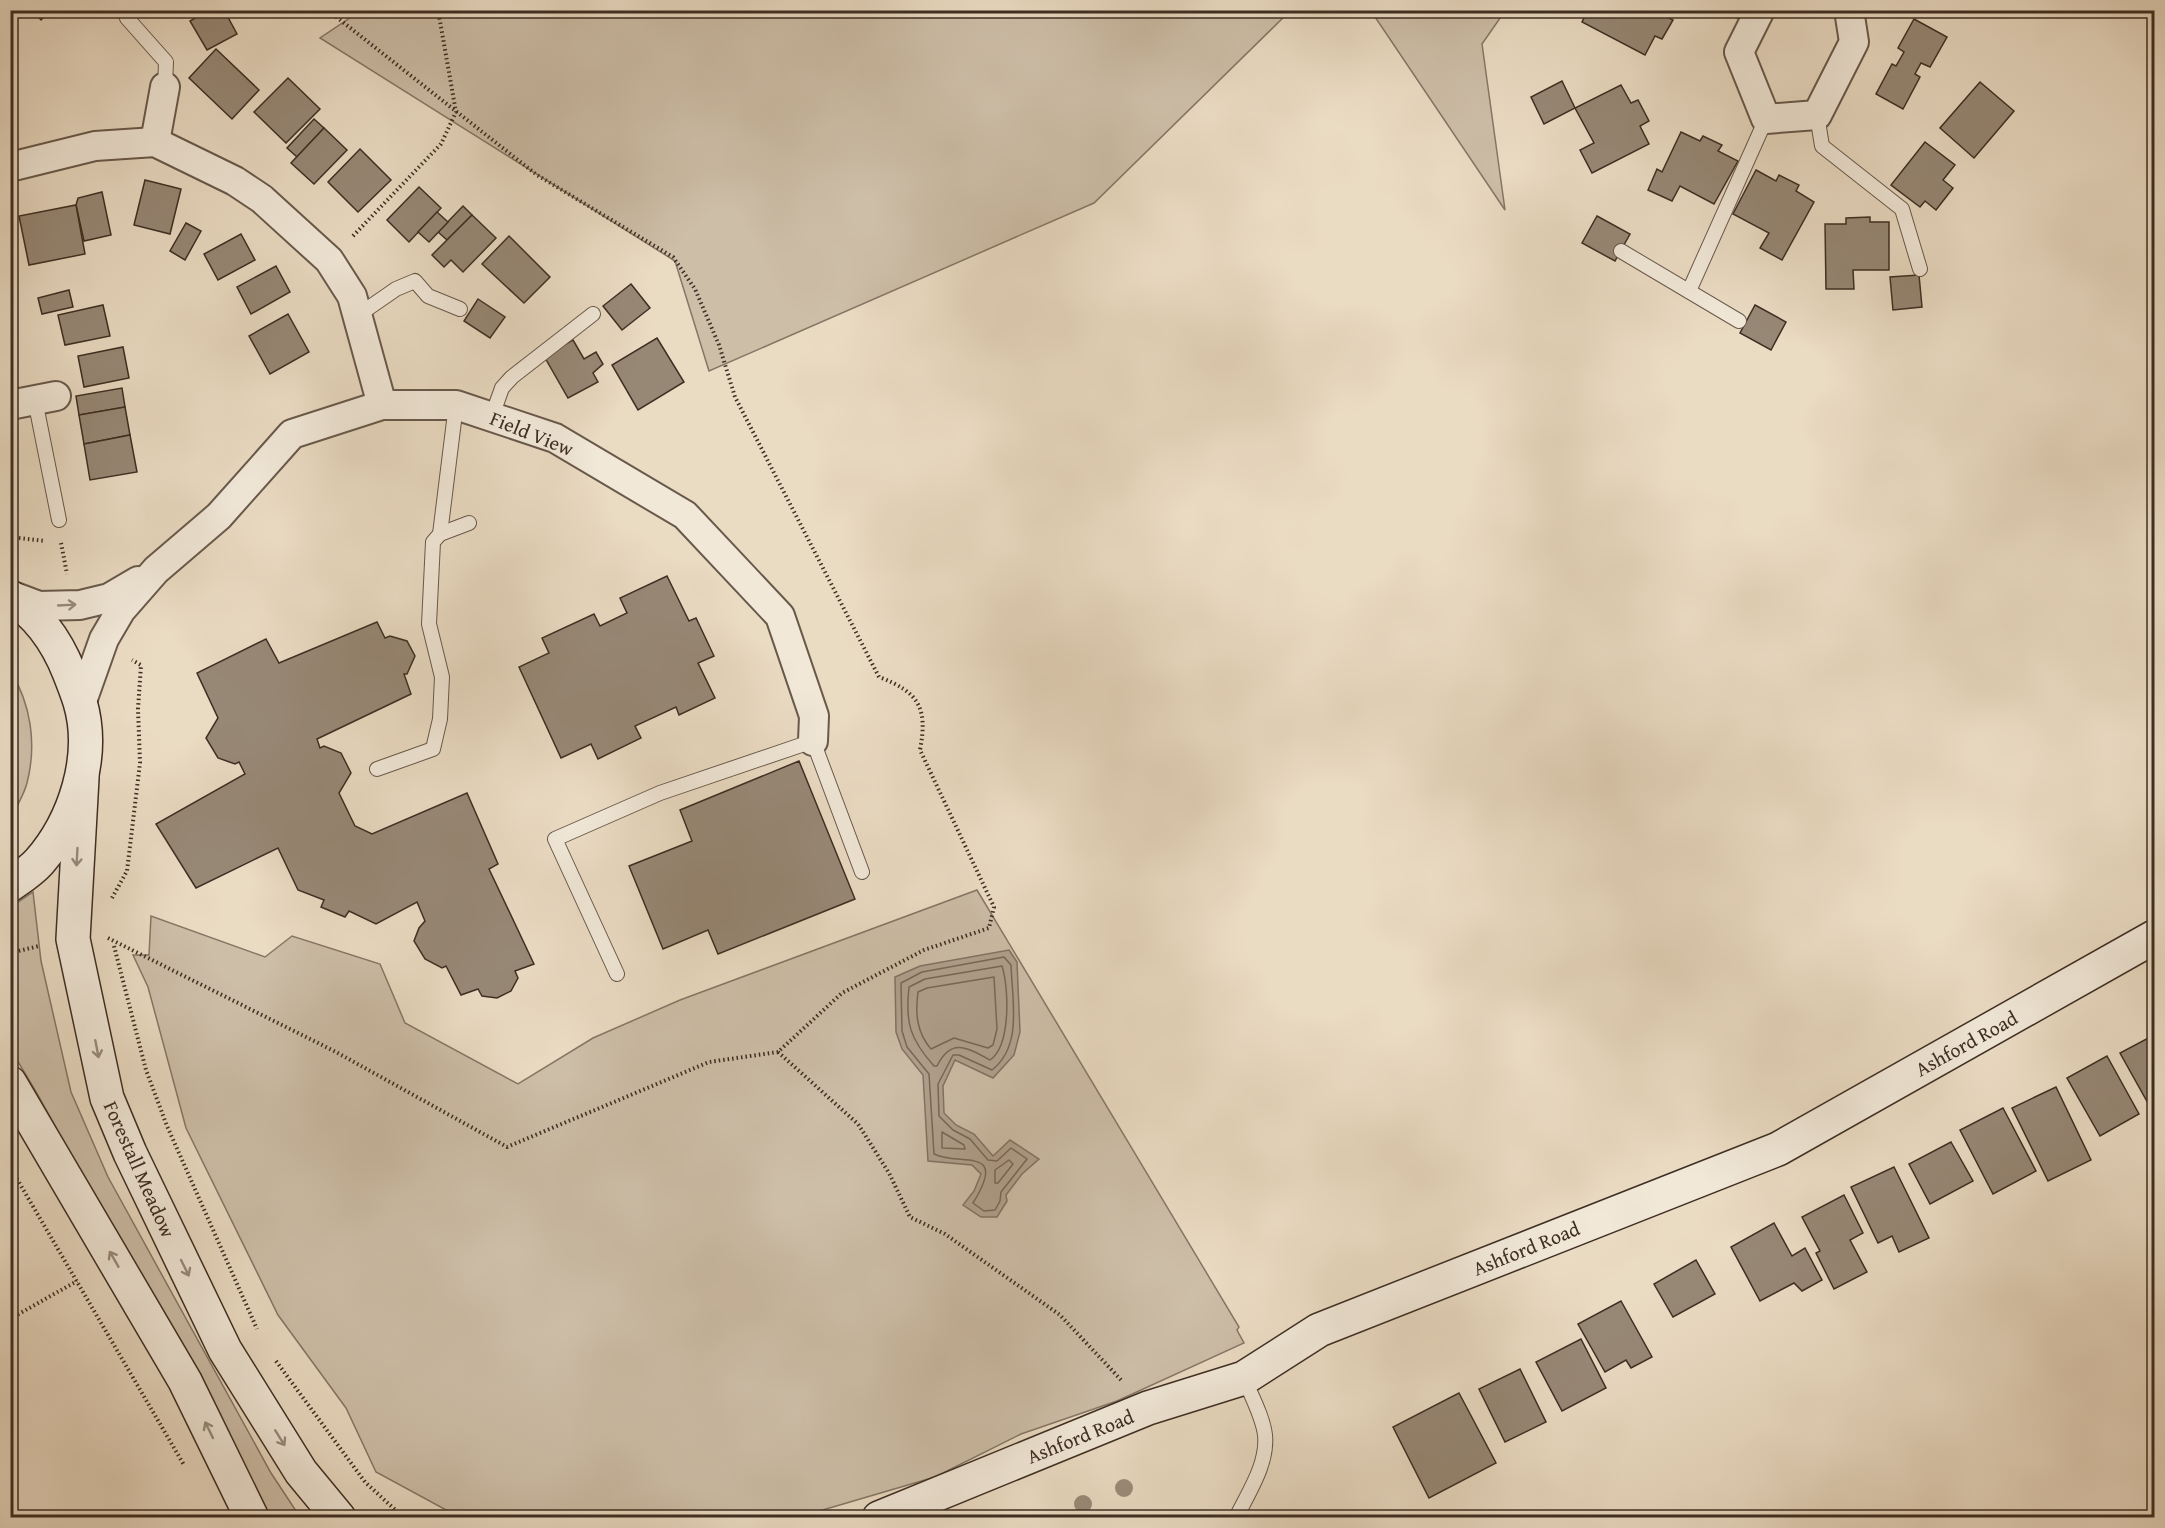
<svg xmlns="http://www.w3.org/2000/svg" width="2165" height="1528" viewBox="0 0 2165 1528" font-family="'Gentium Book Plus',serif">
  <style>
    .green { fill: #cdbea8; stroke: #867666; stroke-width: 1.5 }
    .water { fill: #b0a08d; stroke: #827263; stroke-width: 1.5 }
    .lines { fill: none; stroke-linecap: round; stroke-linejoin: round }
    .shore { stroke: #776758; stroke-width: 1.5 }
    .building { fill: #978876; stroke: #3e2e23; stroke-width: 1.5 }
    .lane-casing { stroke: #69594b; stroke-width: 16 }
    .street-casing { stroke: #69594b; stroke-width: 32 }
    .secondary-casing { stroke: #3e2e23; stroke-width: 36 }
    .path { stroke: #3e2e23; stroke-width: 4; stroke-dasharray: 1.5 3; stroke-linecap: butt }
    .lane { stroke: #f1e8d8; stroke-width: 14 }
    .street { stroke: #f1e8d8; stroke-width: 28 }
    .secondary { stroke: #f1e8d8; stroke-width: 33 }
    .tree { fill: #9b8c7a }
    .oneway { stroke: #988b7e }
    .labels { text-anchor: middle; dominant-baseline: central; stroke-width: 4.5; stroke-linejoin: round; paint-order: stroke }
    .street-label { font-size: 20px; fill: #3e2e23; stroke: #f1e8d8 }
  </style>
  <rect width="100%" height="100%" fill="#eadbc3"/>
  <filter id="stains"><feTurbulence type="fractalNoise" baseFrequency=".00333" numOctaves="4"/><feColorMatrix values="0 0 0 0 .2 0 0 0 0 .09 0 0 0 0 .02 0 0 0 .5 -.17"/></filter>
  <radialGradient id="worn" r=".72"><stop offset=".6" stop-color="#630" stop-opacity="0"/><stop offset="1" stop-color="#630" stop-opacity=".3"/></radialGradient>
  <!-- green -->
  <g class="green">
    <path d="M360,11v-1l930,1 -196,192 -385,168 -34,-110 -355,-223z"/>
    <path d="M1371,11h134l-23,33 23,166z"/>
    <path d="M10,670c21,34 27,74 17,113 -3,12 -11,24 -16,35z"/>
    <path d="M977,890l262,437 -2,3 7,13 -127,58 -96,33 -86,43 -136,40h-340l-83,-45 -30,-64 -68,-93 -92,-187 -38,-141 -15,-32h16l2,-39 114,41 27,-21 88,28 25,59 113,61 75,-46 87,-38z"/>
    <path d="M33,892l8,69 30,131 37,85 163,296 29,44h-29l-233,-422 -27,-45v-143z"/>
  </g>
  <!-- water -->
  <path class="water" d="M1009,950l8,12 3,70 -6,23 -21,23 -38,-18 -12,26 1,27 12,12 18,9 19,22 17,-16 29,19 -17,15 -16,21 1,6 -10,16h-16l-18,-12 11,-14 7,-17 -9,-9 -44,-4 -5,-86 -21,-26 -6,-17 -1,-55 25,-11z"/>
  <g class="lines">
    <!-- shore -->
    <g class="shore">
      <path d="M1004,957l7,8c1,34 12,81 -19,105l-33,-15h-6l-15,29 1,32 14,14 17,9 18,21 9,1 14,-13 16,11 -26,33 -1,9 -5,9 -11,1 -11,-8c36,-58 -13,-36 -39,-49l-5,-80 -22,-27 -5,-16 -1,-48 21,-11z"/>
      <path d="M1002,966c7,22 9,80 -12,94 -24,-13 -39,-22 -53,6h-3c-24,-27 -29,-43 -25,-79l16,-8z"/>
      <path d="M994,977l3,52 -4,16 -5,3 -34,-10 -23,11c-14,-16 -16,-35 -13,-57l9,-4z"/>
      <path d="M942,1132l22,13 1,4 -23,-1z"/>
      <path d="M1009,1160l4,4 -15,19h-3v-13z"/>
    </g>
  </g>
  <!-- building -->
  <g class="building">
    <path d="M10,10h13l-13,11z"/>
    <path d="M32,10h19l-10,10z"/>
    <path d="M209,10h15l13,24 -30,16 -17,-29z"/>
    <path d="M1588,10h83l-4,7 6,3 -11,19 -7,-3 -10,19 -63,-33z"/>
    <path d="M1722,10h31l-6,13z"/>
    <path d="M1914,19l33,18 -17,30 -9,-4 -6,11 5,3 -17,32 -27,-15 16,-30 4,2 8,-14 -6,-4z"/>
    <path d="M216,49l43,41 -27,29 -43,-41z"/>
    <path d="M288,78l32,31 -34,34 -32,-31z"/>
    <path d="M1562,81l13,27 -31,16 -13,-27z"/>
    <path d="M1980,82l34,29 -40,47 -34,-30z"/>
    <path d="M1621,85l10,18 7,-3 11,21 -9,5 9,18 -57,29 -12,-23 14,-7 -19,-35z"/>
    <path d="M314,119l10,9 -27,29 -10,-9z"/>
    <path d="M324,128l23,22 -33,34 -23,-21z"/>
    <path d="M1681,132l19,9 3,-5 19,9 -4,6 20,10 -24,43 -34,-18 -8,15 -24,-11 9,-21 5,3z"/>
    <path d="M1925,142l30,23 -12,15 10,8 -17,22 -11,-9 -5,6 -29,-22z"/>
    <path d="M360,149l31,31 -33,32 -30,-30z"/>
    <path d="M1756,170l20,11 3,-6 20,10 -3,6 18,11 -32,58 -22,-12 9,-15 -36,-19z"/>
    <path d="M145,180l36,9 -11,45 -36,-9z"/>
    <path d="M419,187l22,21 -32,34 -22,-22z"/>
    <path d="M102,192l9,43 -27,6 -8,-36 2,-7z"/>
    <path d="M76,205l9,49 -56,11 -10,-49z"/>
    <path d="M463,206l9,9 -25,25 -9,-8z"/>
    <path d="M437,212l11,10 -19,20 -11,-10z"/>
    <path d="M472,215l24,23 -33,34 -12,-12 -7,7 -12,-12z"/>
    <path d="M1597,216l33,18 -15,27 -33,-18z"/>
    <path d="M1870,217v5h19v48h-36l1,19h-28l-1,-65h21v-6z"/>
    <path d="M186,223l15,8 -16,29 -15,-9z"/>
    <path d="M241,234l14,26 -37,20 -14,-26z"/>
    <path d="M509,236l41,41 -26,26 -42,-39z"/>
    <path d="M276,266l14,26 -39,22 -14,-27z"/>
    <path d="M1919,275l3,32 -29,3 -3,-33z"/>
    <path d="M631,284l19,24 -28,22 -19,-24z"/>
    <path d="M69,290l4,17 -31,7 -4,-16z"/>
    <path d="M478,299l27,18 -15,21 -26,-17z"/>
    <path d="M103,305l7,31 -45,9 -7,-30z"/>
    <path d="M1755,305l31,17 -15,28 -31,-17z"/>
    <path d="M288,314l21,38 -39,22 -21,-38z"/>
    <path d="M657,338l27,44 -46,28 -26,-45z"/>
    <path d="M573,340l11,19 12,-7 7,12 -10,9 5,9 -30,16 -24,-42z"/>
    <path d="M123,347l6,31 -45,9 -6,-31z"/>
    <path d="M122,388l3,19 -46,8 -3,-19z"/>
    <path d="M125,407l5,28 -46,9 -5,-29z"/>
    <path d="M130,435l7,37 -47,8 -6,-36z"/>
    <path d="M667,576l22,45 7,-3 18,38 -16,7 17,35 -36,17 -3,-8 -41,19 6,12 -43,21 -7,-15 -30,14 -42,-91 30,-14 -7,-15 52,-24 6,12 27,-13 -7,-15z"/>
    <path d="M377,622l8,16 5,-2 17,5 8,15 -8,18h-3l7,20 -94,45 3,9 4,-2 17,7 10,20 -12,20 16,33 17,8 95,-41 31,71 -9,5 45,95 -19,7 3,7 -7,13 -14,7 -15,-2 -4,-7 -17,6 -15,-29 -4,2 -17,-9 -11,-18 5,-13 6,-7 -8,-19 -41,22 -27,-13 -4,6 -24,-10 3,-7 -26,-10 -20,-42 -82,40 -40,-64 89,-50 -6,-12 -4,2 -17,-6 -12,-20 12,-20 -21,-45 69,-34 13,24z"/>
    <path d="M799,761l56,138 -137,55 -10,-24 -45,19 -34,-83 63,-25 -12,-31z"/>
    <path d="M2154,1035v67l-5,3 -29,-52z"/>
    <path d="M2107,1056l32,58 -39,22 -33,-58z"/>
    <path d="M2056,1087l35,73 -43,21 -36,-73z"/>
    <path d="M2003,1108l33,63 -43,23 -33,-64z"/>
    <path d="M1951,1142l22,39 -43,23 -21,-40z"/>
    <path d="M1894,1167l35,71 -30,14 -7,-16 -14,7 -27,-56z"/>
    <path d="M1844,1195l19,38 -13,7 17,32 -33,17 -18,-36 4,-2 -18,-34z"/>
    <path d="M1774,1223l18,33 13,-8 17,32 -20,11 -8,-8 -34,18 -29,-54z"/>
    <path d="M1696,1260l19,34 -42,23 -19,-33z"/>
    <path d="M1621,1301l31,56 -21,11 -5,-8 -21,12 -27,-48z"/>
    <path d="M1581,1339l25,49 -44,23 -26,-49z"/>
    <path d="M1520,1369l26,53 -41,20 -26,-53z"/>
    <path d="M1459,1393l37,70 -67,35 -36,-71z"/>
  </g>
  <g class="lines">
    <defs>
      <g id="lane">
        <path d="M125,10l2,8 39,44 -1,25"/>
        <path d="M1817,115l5,31 80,63 18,60"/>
        <path d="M1621,251l118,70"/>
        <path d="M1689,291l77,-172"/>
        <path d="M357,316l39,-27 19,-8 13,15 32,13"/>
        <path d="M35,400l24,120"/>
        <path d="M492,416l10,-28 10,-11 81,-63"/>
        <path d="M440,534l16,-129"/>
        <path d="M377,769l56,-20 7,-30 2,-42 -13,-53 4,-82 7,-8 29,-11"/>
        <path d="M617,974l-62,-135 105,-46 153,-52 49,131"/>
        <path d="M1236,1518c12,-25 32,-54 29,-83 -2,-18 -14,-40 -21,-57"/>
      </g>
      <g id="street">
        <path d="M1760,10l-21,42 27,67 51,-4 37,-73 -5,-32"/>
        <path d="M155,142l10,-55"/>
        <path d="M10,167l85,-21 60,-4 80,39 27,18 67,61 23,36 30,109"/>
        <path d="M10,405l46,-9"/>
        <path d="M10,595l29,11 41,-1 29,-7 29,-17"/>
        <path d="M81,704l23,-65 17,-29 35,-40 63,-54 73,-82 90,-29h74l99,33 130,77 95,101 34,100 -1,25"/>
      </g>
      <g id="secondary">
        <path d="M10,597c29,18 47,45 59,75 4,10 8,20 11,30 16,54 -5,119 -41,160 -8,9 -19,16 -29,23"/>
        <path d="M82,778l-9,161 34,159 23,55 95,197 76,122 38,46"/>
        <path d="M10,1083l175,298 67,137"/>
        <path d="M879,1518l269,-110 96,-30 75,-48 459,-181 376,-212"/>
      </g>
    </defs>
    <!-- lane casing -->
    <use href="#lane" class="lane-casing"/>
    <!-- street casing -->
    <use href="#street" class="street-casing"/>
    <!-- secondary casing -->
    <use href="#secondary" class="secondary-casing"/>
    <!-- path -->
    <g class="path">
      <path d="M353,236l88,-92 15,-32 -18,-102"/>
      <path d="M10,537l35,4"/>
      <path d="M61,543l6,31"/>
      <path d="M112,898l15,-27 13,-108 -2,-54 3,-44 -9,-5"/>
      <path d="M108,938l228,114 171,95 202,-85 69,-10 64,-59 82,-43 65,-22 5,-21 -74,-157c8,-42 -1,-58 -41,-73l-144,-280 -16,-52 -24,-56 -22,-32 -136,-82 -207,-163"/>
      <path d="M114,946l32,124 21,56 90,203"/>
      <path d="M10,953l29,-7"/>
      <path d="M778,1052l80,72 31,49 21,44 35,17 115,81 63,67"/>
      <path d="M10,1167l174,298"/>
      <path d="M10,1319l67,-38"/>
      <path d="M276,1361l89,121 39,36"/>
    </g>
    <!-- lane -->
    <use href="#lane" class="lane"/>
    <!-- street -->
    <use href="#street" class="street"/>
    <!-- secondary -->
    <use href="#secondary" class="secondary"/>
  </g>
  <!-- trees -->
  <g class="tree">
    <circle cx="1124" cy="1488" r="9"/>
    <circle cx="1083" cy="1504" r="9"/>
  </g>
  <!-- one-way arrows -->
  <defs><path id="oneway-shaft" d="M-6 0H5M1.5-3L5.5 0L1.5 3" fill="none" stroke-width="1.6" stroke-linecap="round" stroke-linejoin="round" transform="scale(1.5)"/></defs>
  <g class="oneway">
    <use href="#oneway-shaft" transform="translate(67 605) rotate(-3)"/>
    <use href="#oneway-shaft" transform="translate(77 857) rotate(93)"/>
    <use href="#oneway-shaft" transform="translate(97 1049) rotate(79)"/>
    <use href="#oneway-shaft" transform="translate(114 1259) rotate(-120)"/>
    <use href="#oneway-shaft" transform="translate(185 1268) rotate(64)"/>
    <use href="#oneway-shaft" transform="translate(209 1430) rotate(-116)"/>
    <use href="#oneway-shaft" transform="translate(280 1438) rotate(58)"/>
  </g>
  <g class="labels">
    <!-- street labels -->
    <g class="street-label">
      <text transform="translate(532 433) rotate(22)">Field View</text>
      <text transform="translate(1966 1043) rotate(-29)">Ashford Road</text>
      <text transform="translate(140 1169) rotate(66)">Forestall Meadow</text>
      <text transform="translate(1526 1248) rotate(-22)">Ashford Road</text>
      <text transform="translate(1080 1436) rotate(-22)">Ashford Road</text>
    </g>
  </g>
  <!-- margin -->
  <rect width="2165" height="1528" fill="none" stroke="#eadbc3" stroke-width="36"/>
  <rect x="12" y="12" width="2141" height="1504" fill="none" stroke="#3e2e23" stroke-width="3"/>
  <rect x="18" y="18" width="2129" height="1492" fill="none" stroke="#3e2e23" stroke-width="1.5"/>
  <rect width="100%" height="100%" filter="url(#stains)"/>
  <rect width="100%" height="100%" fill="url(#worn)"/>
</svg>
